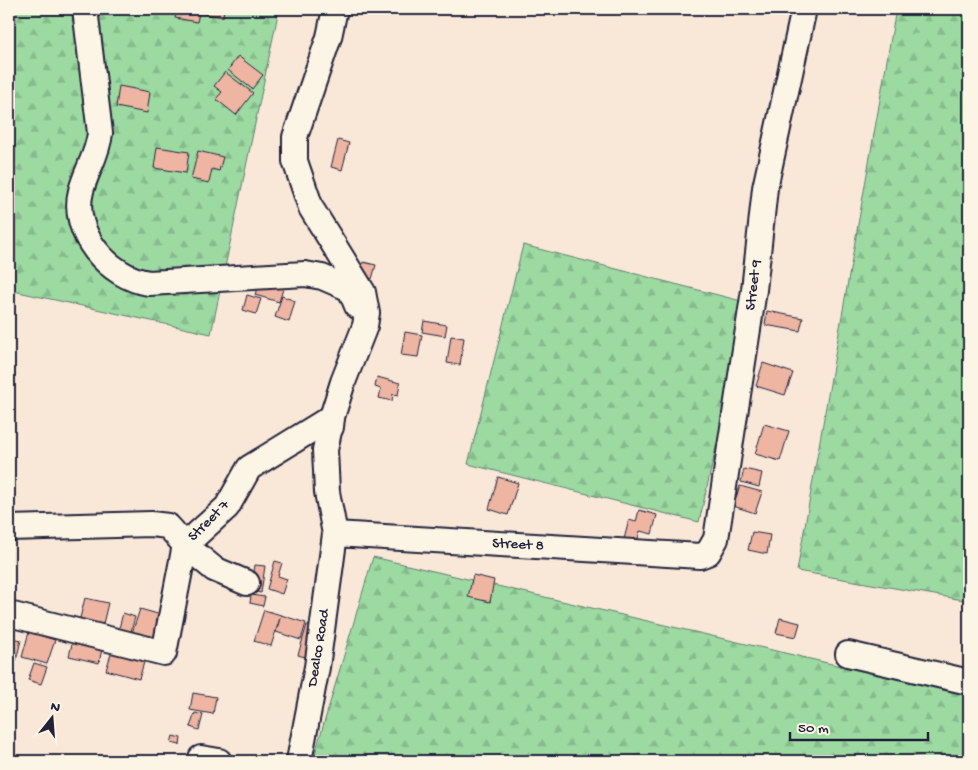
<svg xmlns="http://www.w3.org/2000/svg" width="978" height="770" viewBox="0 0 978 770" font-family="'Gochi Hand',sans-serif">
  <style>
    .forest { fill: url(#forest-firs); stroke: #5f7e6e }
    .building { fill: #edb5a2; stroke: #22223b }
    .lines { fill: none; stroke-linecap: round; stroke-linejoin: round }
    .minor-casing { stroke: #22223b; stroke-width: 28 }
    .minor { stroke: #fcf5e5; stroke-width: 24 }
    .labels { text-anchor: middle; dominant-baseline: central; stroke-width: 4; stroke-linejoin: round; paint-order: stroke }
    .street-label { font-size: 15px; fill: #22223b; stroke: #fcf5e5 }
  </style>
  <defs>
    <pattern id="forest-firs" width="22" height="20" patternUnits="userSpaceOnUse" patternTransform="scale(1.25)"><rect width="22" height="20" fill="#9cdaa2"/><path d="M5 1l3.5 6h-7zM16 11l3.5 6h-7z" fill="#86bb8c"/></pattern>
  </defs>
  <rect width="100%" height="100%" fill="#f9e8d8"/>
  <filter id="ink" filterUnits="userSpaceOnUse"><feTurbulence type="fractalNoise" baseFrequency=".02" numOctaves="2"/><feDisplacementMap in="SourceGraphic" scale="10" xChannelSelector="R" yChannelSelector="G"/><feConvolveMatrix kernelMatrix="1 2 1 2 8 2 1 2 1" color-interpolation-filters="sRGB"/></filter>
  <g filter="url(#ink)">
    <!-- forest -->
    <g class="forest">
      <path d="M9,9h270l-68,325 -202,-44z"/>
      <path d="M896,9h73v592l-172,-30z"/>
      <path d="M523,245l226,58 -50,219 -231,-58z"/>
      <path d="M373,557l596,139v65h-640l-15,-4z"/>
    </g>
    <!-- building -->
    <g class="building">
      <path d="M177,9h47l-1,8 -24,-4 -2,9 -22,-4z"/>
      <path d="M238,56l25,19 -11,14 -24,-19z"/>
      <path d="M225,72l28,21 -17,22 -20,-16 6,-7 -8,-6z"/>
      <path d="M119,86l31,6 -3,21 -31,-6z"/>
      <path d="M338,140l11,3 -7,27 -11,-3z"/>
      <path d="M157,147l32,5 -3,21 -32,-5z"/>
      <path d="M198,151l25,6 -4,14 -7,-2 -3,14 -18,-4z"/>
      <path d="M363,262l13,3 -4,14 -12,-2z"/>
      <path d="M259,281l24,8 -4,13 -24,-7z"/>
      <path d="M247,295l14,4 -5,15 -13,-4z"/>
      <path d="M282,296l13,5 -6,21 -14,-5z"/>
      <path d="M767,311l36,7 -3,13 -35,-6z"/>
      <path d="M424,321l23,4 -2,11 -23,-4z"/>
      <path d="M405,332l17,3 -4,22 -17,-2z"/>
      <path d="M451,336l13,2 -4,27 -13,-2z"/>
      <path d="M763,363l30,10 -8,22 -29,-9z"/>
      <path d="M377,377l23,6 -2,12 -5,-1 -1,7 -13,-3 2,-9 -6,-2z"/>
      <path d="M764,424l25,7 -9,30 -25,-7z"/>
      <path d="M744,469l18,4 -3,14 -18,-5z"/>
      <path d="M498,477l20,6 -10,32 -19,-6z"/>
      <path d="M740,486l22,6 -7,21 -22,-7z"/>
      <path d="M639,510l18,5 -5,19 -12,-3 -3,11 -13,-3 5,-19 7,2z"/>
      <path d="M752,532l18,3 -3,19 -19,-4z"/>
      <path d="M275,561l7,2 -4,13 9,3 -5,15 -15,-5z"/>
      <path d="M255,565l10,1 -4,27 -10,-2z"/>
      <path d="M473,575l21,5 -4,22 -22,-5z"/>
      <path d="M251,595l14,2 -2,9 -13,-3z"/>
      <path d="M85,598l23,5 -6,25 -23,-6z"/>
      <path d="M140,609l25,7 -9,28 -25,-8z"/>
      <path d="M264,610l17,5 -10,31 -17,-5z"/>
      <path d="M123,613l12,4 -5,18 -12,-3z"/>
      <path d="M281,615l25,8 -5,17 -25,-8z"/>
      <path d="M780,618l20,5 -4,14 -20,-4z"/>
      <path d="M307,625l14,4 -9,30 -14,-4z"/>
      <path d="M29,632l26,8 -8,24 -25,-7z"/>
      <path d="M75,632l29,7 -5,24 -30,-7z"/>
      <path d="M9,637l12,3 -5,21 -7,-2z"/>
      <path d="M115,641l30,18 -6,20 -33,-9z"/>
      <path d="M34,663l13,4 -6,17 -13,-4z"/>
      <path d="M193,693l23,4 -3,17 -23,-4z"/>
      <path d="M195,713l8,2 -4,15 -9,-3z"/>
      <path d="M173,736l8,2 -1,7 -9,-2z"/>
    </g>
    <g class="lines">
      <defs>
        <g id="minor">
          <path d="M85,9l15,124c-2,21 -14,38 -19,58 -11,42 29,87 68,92l156,-9 17,3 28,12 7,17"/>
          <path d="M9,528l142,-4 17,2 17,19 29,24 33,14"/>
          <path d="M335,534l365,22 8,-3 8,-14 38,-249 11,-102 39,-179"/>
          <path d="M9,614l155,39 21,-108 42,-38 22,-39 83,-51 -1,10"/>
          <path d="M848,654l121,28"/>
          <path d="M201,758l18,3"/>
          <path d="M299,761l18,-94 18,-133 -8,-42 -2,-42 7,-33 11,-35 22,-56 2,-13 -4,-21 -52,-84 -16,-47v-24l34,-100 6,-28"/>
        </g>
      </defs>
      <!-- minor casing -->
      <use href="#minor" class="minor-casing"/>
      <!-- minor -->
      <use href="#minor" class="minor"/>
    </g>
  </g>
  <g class="labels">
    <!-- street labels -->
    <g class="street-label">
      <text transform="translate(754 285) rotate(-83)">Street 9</text>
      <text transform="translate(209 521) rotate(-45)">Street 7</text>
      <text transform="translate(518 545) rotate(3)">Street 8</text>
      <text transform="translate(319 648) rotate(-81)">Dealco Road</text>
    </g>
  </g>
  <!-- margin -->
  <rect width="978" height="770" fill="none" stroke="#fcf5e5" stroke-width="30"/>
  <rect x="15" y="15" width="948" height="740" fill="none" stroke="#22223b" stroke-width="2" filter="url(#ink)"/>
  <!-- north arrow -->
  <g transform="translate(52 718) rotate(17)" stroke="#fcf5e5" stroke-width="4" paint-order="stroke">
  <path d="M0-4L9 19L0 12L-9 19Z" fill="#22223b"/>
  <text y="-8" font-size="14" font-weight="bold" text-anchor="middle" fill="#22223b">N</text>
  </g>
  <!-- scale -->
  <path d="M790 732v8h138v-8" fill="none" stroke="#22223b" stroke-width="2.5"/>
  <text x="798" y="732" font-size="15" fill="#22223b" stroke="#fcf5e5" stroke-width="4" paint-order="stroke">50 m</text>
</svg>
